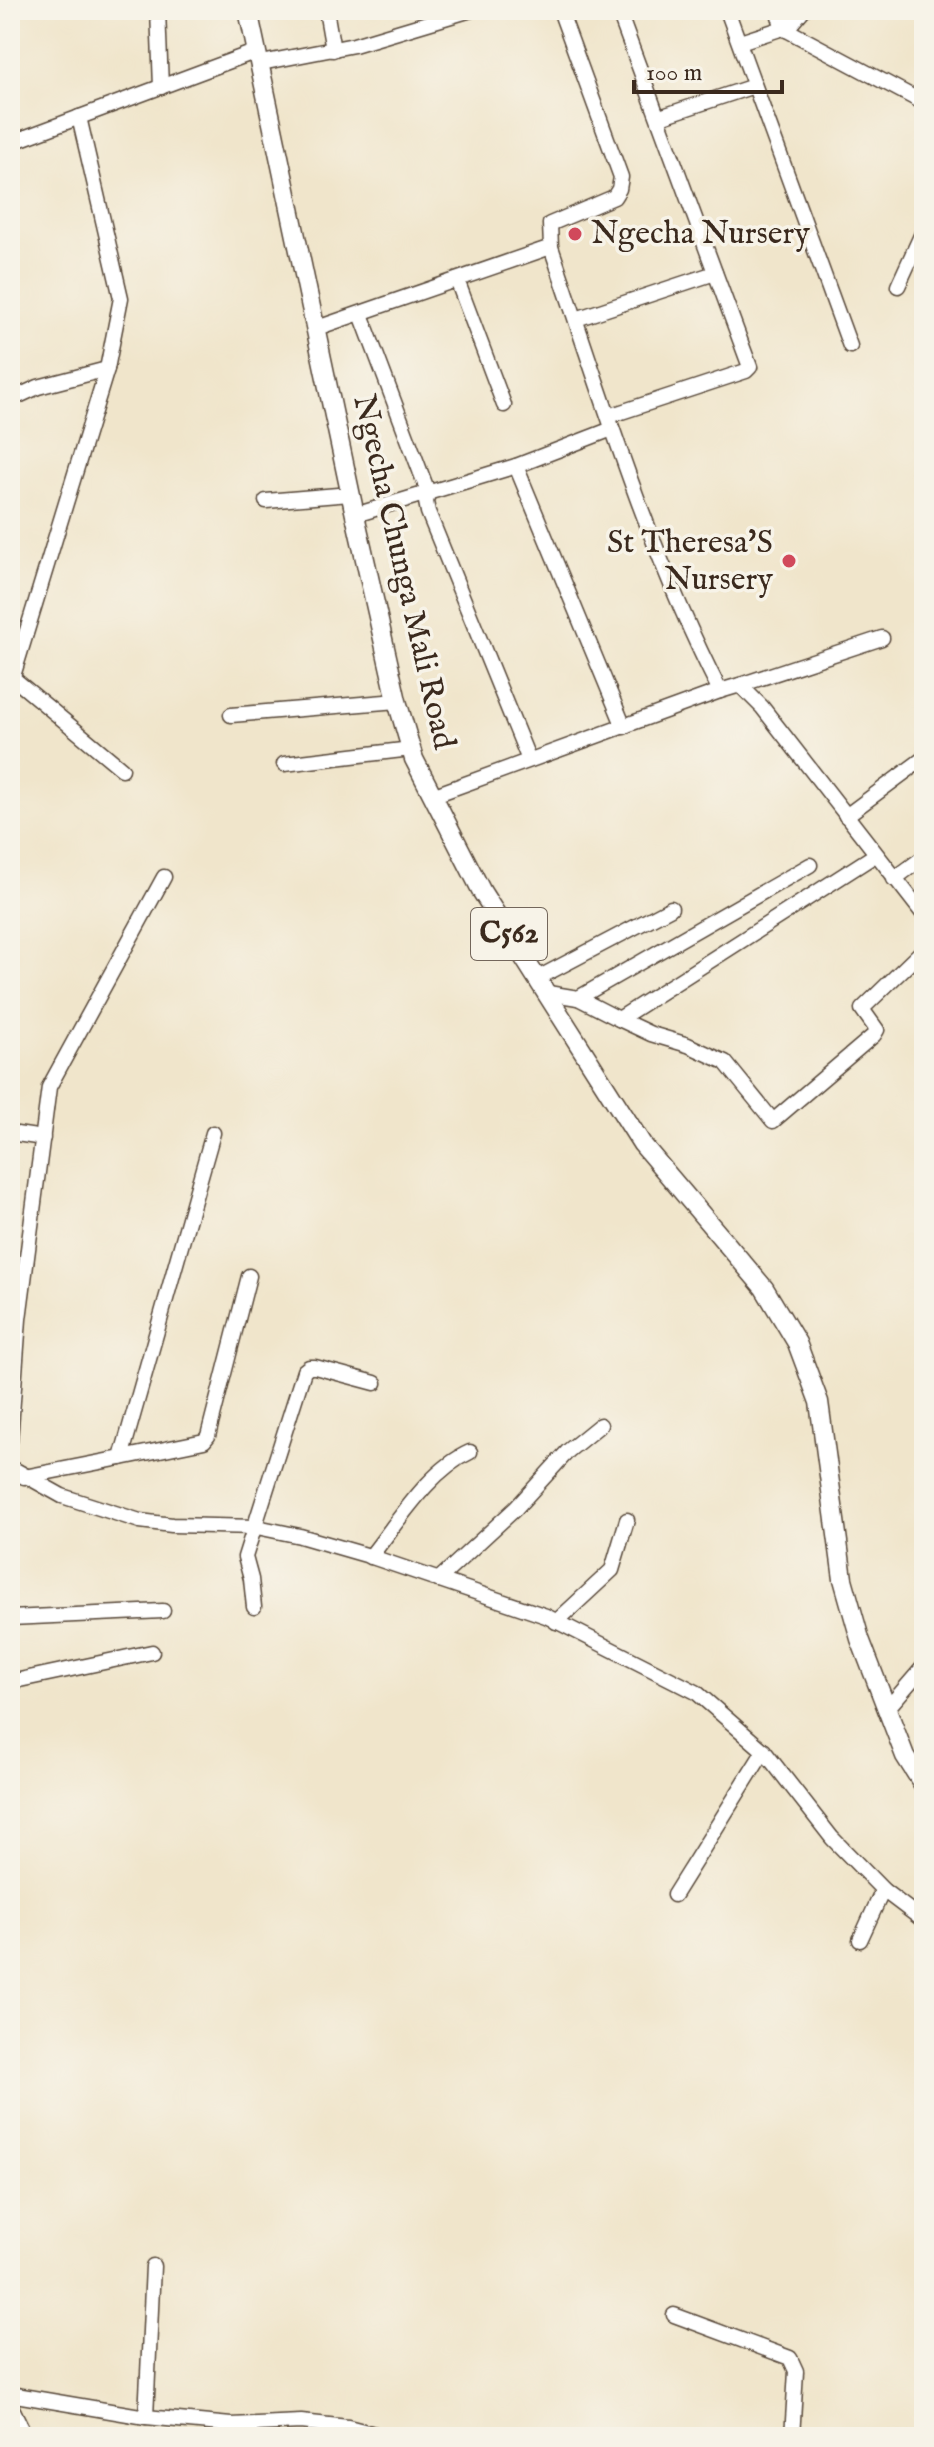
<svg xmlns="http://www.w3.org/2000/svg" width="934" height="2447" viewBox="0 0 934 2447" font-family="'IM FELL English',serif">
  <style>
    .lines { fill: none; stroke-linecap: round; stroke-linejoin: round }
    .minor-casing { stroke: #564638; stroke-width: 17 }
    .major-casing { stroke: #564638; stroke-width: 21 }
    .minor { stroke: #fff; stroke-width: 14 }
    .major { stroke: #fff; stroke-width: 18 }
    .poi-dot { fill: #d1495b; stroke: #f7f3e8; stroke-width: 3 }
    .labels { text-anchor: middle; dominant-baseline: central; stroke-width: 7; stroke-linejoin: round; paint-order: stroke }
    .shield { fill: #f7f3e8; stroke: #73665b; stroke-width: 2 }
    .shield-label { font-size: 30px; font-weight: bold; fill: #3b2a1e }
    .poi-label { font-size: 32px; fill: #3b2a1e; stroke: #f7f3e8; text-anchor: start }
    .street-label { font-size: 32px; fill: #3b2a1e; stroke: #f7f3e8 }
  </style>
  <rect width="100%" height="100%" fill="#f7f3e8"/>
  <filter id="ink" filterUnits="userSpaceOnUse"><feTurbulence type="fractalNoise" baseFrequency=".0125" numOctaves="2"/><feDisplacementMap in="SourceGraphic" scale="16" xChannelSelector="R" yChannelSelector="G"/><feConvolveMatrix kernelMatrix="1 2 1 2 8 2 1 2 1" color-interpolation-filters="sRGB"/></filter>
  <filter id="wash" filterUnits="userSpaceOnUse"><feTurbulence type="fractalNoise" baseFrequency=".006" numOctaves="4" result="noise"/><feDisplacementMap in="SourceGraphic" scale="32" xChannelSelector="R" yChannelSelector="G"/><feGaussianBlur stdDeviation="1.8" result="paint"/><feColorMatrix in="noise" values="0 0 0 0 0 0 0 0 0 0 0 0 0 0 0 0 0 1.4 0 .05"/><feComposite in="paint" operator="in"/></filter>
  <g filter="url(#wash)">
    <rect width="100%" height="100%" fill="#f0e5cb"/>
  </g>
  <g filter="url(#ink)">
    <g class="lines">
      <defs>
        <g id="minor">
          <path d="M158,10l3,77"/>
          <path d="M326,10l7,40"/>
          <path d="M727,10l123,336"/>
          <path d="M777,10l6,18"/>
          <path d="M786,30l17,-20"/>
          <path d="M740,42l43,-14 141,75"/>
          <path d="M261,63l93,-18 117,-35"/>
          <path d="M660,117l94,-31"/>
          <path d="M10,143l247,-92"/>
          <path d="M457,280l47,125"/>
          <path d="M898,286l26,-57"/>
          <path d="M361,314l67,178 -2,10 2,10 101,248"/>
          <path d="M576,319l139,-46"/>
          <path d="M314,329l237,-82"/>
          <path d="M10,400l28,-13 69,-18"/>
          <path d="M609,416l137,-45 4,-4 -132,-357"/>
          <path d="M516,466l108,261"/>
          <path d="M266,501l84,-7"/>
          <path d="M355,515l161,-49 96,-37"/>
          <path d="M13,678l109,91"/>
          <path d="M740,685l142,-47"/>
          <path d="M10,686l97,-317 14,-71 -42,-181"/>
          <path d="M720,691l20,-6 22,22 162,208"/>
          <path d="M231,715l166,-14"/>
          <path d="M284,764l127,-15"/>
          <path d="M432,796l288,-105c-72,-141 -118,-295 -169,-444l-1,-23 64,-27 5,-8 2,-12 -61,-167"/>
          <path d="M846,816l78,-58"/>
          <path d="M894,879l30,-22"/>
          <path d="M538,978l133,-70"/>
          <path d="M548,993l30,5 41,21 256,-164"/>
          <path d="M578,998l232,-133"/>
          <path d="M619,1019l32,15 37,11 37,17 48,59 101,-86 3,-5 -15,-21 62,-60"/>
          <path d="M10,1133l33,5"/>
          <path d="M10,1441l9,-122 30,-232 115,-210"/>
          <path d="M121,1458l83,-17 4,-5 41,-160"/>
          <path d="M10,1467l52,29 78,25 32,4 85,2 43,9 66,19 180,61 150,76 68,59 68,87 51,52 41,31"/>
          <path d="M24,1477l97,-19 92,-325"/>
          <path d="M370,1557c28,-35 59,-87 100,-105"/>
          <path d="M438,1580l78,-72 52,-57 32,-26"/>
          <path d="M254,1607l-3,-28 -6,-22 59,-186 5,-4h6l60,16"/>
          <path d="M10,1618l153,-7"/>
          <path d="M556,1622l56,-52 15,-50"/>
          <path d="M10,1682l142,-30"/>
          <path d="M887,1709l37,-43"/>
          <path d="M674,1895l90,-144"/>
          <path d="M860,1940l23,-50"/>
          <path d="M674,2315l116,43 6,13 -4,66"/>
          <path d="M10,2394l136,23 85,8 70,-3 47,5 38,10"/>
          <path d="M10,2404l16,33"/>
          <path d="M146,2417l7,-151"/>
        </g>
        <path id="major" d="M248,10l107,505 42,186 17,58 68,133 160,252 122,144 33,55 22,59 24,177 17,60 45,117 19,30"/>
      </defs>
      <!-- minor casing -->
      <use href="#minor" class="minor-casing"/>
      <!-- major casing -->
      <use href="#major" class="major-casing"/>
      <!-- minor -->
      <use href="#minor" class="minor"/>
      <!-- major -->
      <use href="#major" class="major"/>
    </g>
  </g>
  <!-- markers -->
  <g class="poi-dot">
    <circle cx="575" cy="234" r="8"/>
    <circle cx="789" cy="561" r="8"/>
  </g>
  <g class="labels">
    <!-- shield labels -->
    <rect class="shield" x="471" y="908" width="76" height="52" rx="6"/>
    <g class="shield-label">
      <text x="509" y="934">C562</text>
    </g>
    <!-- poi labels -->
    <g class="poi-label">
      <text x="591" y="234">Ngecha Nursery</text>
      <text x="773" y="543" text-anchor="end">St Theresa'S<tspan x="773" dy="37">Nursery</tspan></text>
    </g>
    <!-- street labels -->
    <g class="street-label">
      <text transform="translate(403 572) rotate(77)">Ngecha Chunga Mali Road</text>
    </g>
  </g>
  <!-- margin -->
  <rect width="934" height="2447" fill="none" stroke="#f7f3e8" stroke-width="40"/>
  <!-- scale -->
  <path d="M634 80v12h148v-12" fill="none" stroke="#3b2a1e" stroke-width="4"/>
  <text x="646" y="80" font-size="24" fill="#3b2a1e" stroke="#f7f3e8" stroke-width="6" paint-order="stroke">100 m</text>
</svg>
